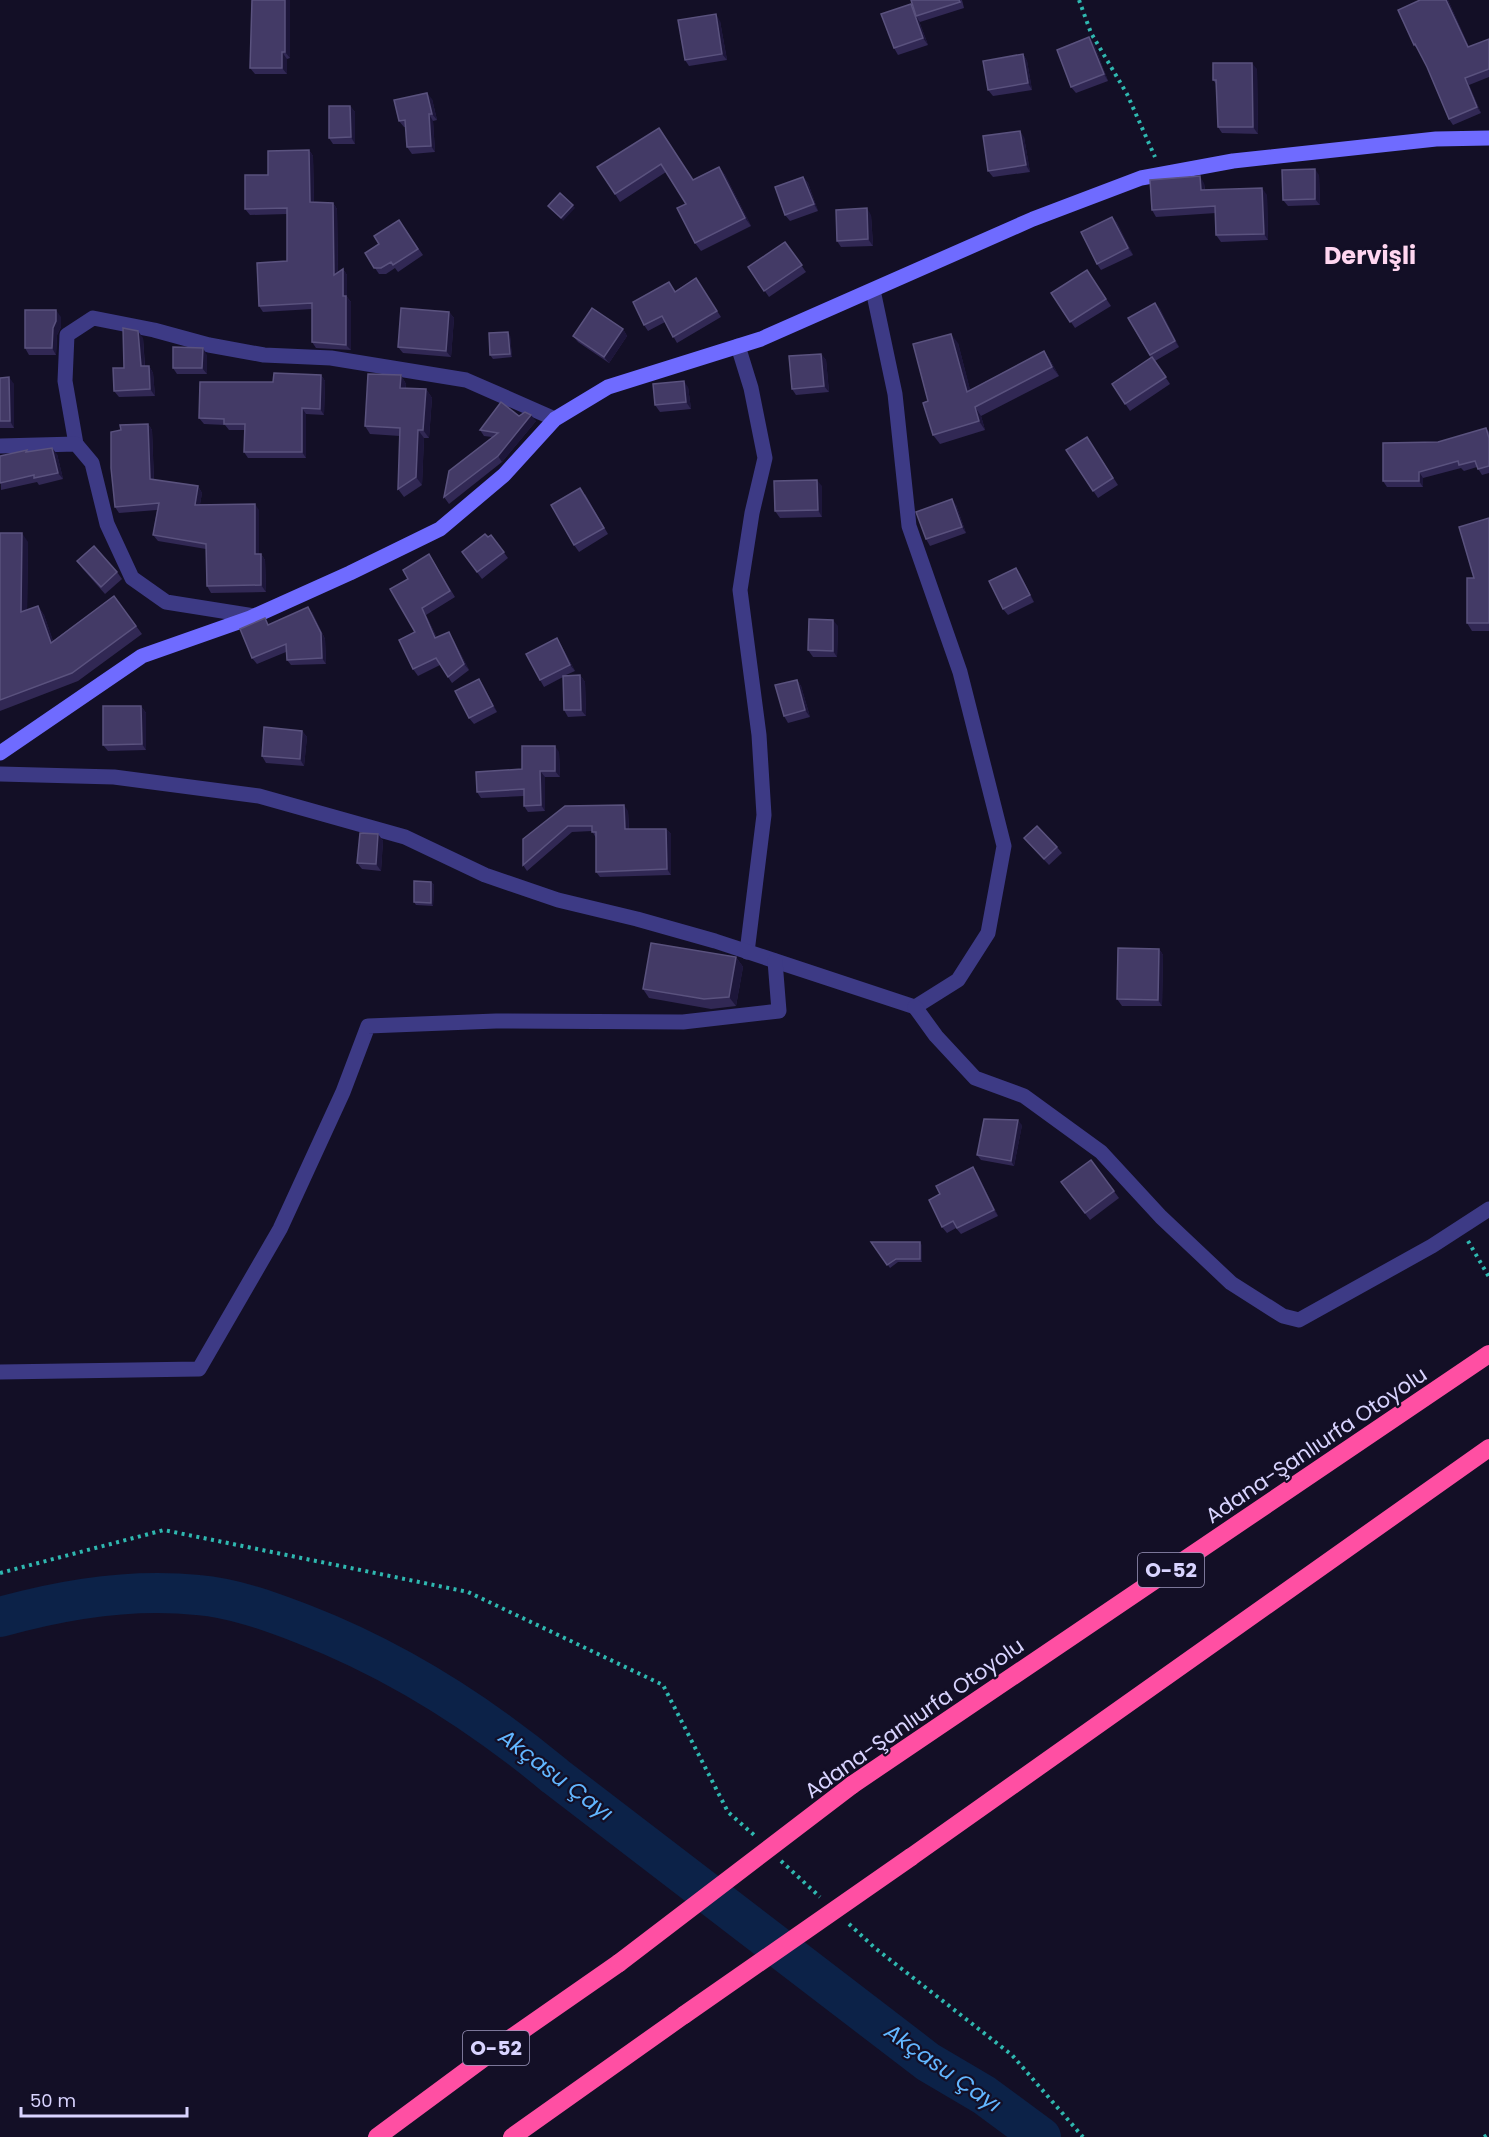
<svg xmlns="http://www.w3.org/2000/svg" width="1489" height="2137" viewBox="0 0 1489 2137" font-family="Poppins,sans-serif">
  <style>
    .lines { fill: none; stroke-linecap: round; stroke-linejoin: round }
    .river { stroke: #0c2248; stroke-width: 40 }
    .path { stroke: #2fb8b0; stroke-width: 4; stroke-dasharray: 3 4.5; stroke-linecap: butt }
    .street { stroke: #3d3a85; stroke-width: 15 }
    .secondary { stroke: #6f6bff; stroke-width: 15 }
    .highway { stroke: #ff4fa3; stroke-width: 18 }
    .highway-bridge { stroke: #ff4fa3; stroke-width: 18 }
    .wall { fill: #312854 }
    .shaded-wall { fill: #1d163a }
    .building { fill: #433a66; stroke: #5a527e; stroke-width: 1.5 }
    .labels { text-anchor: middle; dominant-baseline: central; stroke-width: 4.5; stroke-linejoin: round; paint-order: stroke }
    .shield { fill: #130f26; stroke: #9e99be; stroke-width: 1.5 }
    .shield-label { font-size: 20px; font-weight: bold; fill: #d9d4ff }
    .street-label { font-size: 21px; fill: #d9d4ff; stroke: #130f26 }
    .water-label { font-size: 22px; font-style: italic; fill: #62b6ff; stroke: #130f26 }
    .quarter-label { font-size: 24px; font-weight: bold; fill: #ffd6f0; stroke: #130f26 }
  </style>
  <rect width="100%" height="100%" fill="#130f26"/>
  <g class="lines">
    <!-- river -->
    <path class="river" d="M0,1617c64,-18 132,-29 198,-22 36,3 71,16 105,29 93,36 175,88 252,152l373,286 56,33 57,42"/>
    <!-- path -->
    <g class="path">
      <path d="M1079,0l12,33 36,61 28,63"/>
      <path d="M1468,1241l21,36"/>
      <path d="M0,1573l164,-43 304,62 195,93 65,127 26,23"/>
      <path d="M781,1861l39,36"/>
      <path d="M849,1924l26,24 137,107 71,82"/>
      <path d="M1484,2137l5,-3"/>
    </g>
    <!-- street -->
    <g class="street">
      <path d="M738,346l13,42 14,70 -13,55 -12,77 19,145 5,80 -17,137"/>
      <path d="M76,444l-11,-63 2,-46 26,-17 61,12 55,15 55,10 67,3 135,22 89,39"/>
      <path d="M0,446l76,-2 16,19 15,61 25,54 34,24 88,14"/>
      <path d="M0,774l114,3 145,19 146,41 80,38 73,25 79,19 78,22 200,66 43,-27 30,-47 16,-87 -44,-174 -51,-146 -14,-132 -22,-104"/>
      <path d="M915,1007l21,29 39,42 49,18 77,56 60,65 70,66 52,33 16,4 133,-74 57,-37"/>
      <path d="M0,1372l199,-3 81,-140 63,-137 25,-66 128,-5 187,1 96,-11 -4,-50"/>
    </g>
    <!-- secondary -->
    <path class="secondary" d="M0,753l142,-97 108,-38 100,-45 90,-44 64,-54 51,-56 53,-32 153,-48 272,-120 108,-41 92,-17 203,-22 53,-1"/>
    <!-- highway -->
    <g class="highway">
      <path d="M852,1785l637,-431"/>
      <path d="M911,1857l578,-409"/>
      <path d="M377,2137l127,-94 115,-80"/>
      <path d="M512,2137l172,-122"/>
    </g>
    <!-- highway-bridge -->
    <g class="highway-bridge">
      <path d="M619,1963l233,-178"/>
      <path d="M684,2015l227,-158"/>
    </g>
  </g>
  <!-- wall -->
  <g class="wall">
    <path d="M252,0h38v58l-3,1v15h-32l-5,-6z"/>
    <path d="M962,0l2,8 -44,14 -1,-1 9,24 -30,10 -4,-7 19,-41z"/>
    <path d="M1420,0h28l21,47 20,-8v38l-20,8 12,28 -28,12 -4,-6 -22,-52 -8,-16 -5,-6z"/>
    <path d="M720,21l7,39 -38,6 -4,-6z"/>
    <path d="M1094,44l14,37 -32,12 -5,-6z"/>
    <path d="M1023,54l4,7 5,29 -39,6 -5,-6z"/>
    <path d="M1257,69l1,65 -36,-1 -4,-6 -1,-42 -4,-5z"/>
    <path d="M432,99l5,21 -4,1 2,31 -23,2 -5,-7 -1,-20h-2l-5,-6z"/>
    <path d="M350,106l5,6v32h-22l-4,-6z"/>
    <path d="M659,128l34,52 26,-13 6,8 26,51 -50,25 -6,-8 -9,-39 -20,-32 -46,30 -5,-8z"/>
    <path d="M1024,137l6,35 -37,5 -5,-6z"/>
    <path d="M309,150l4,6 1,47h19l4,6 1,63 5,-3 4,6v22l4,5v48l-35,-2 -4,-6v-33l-49,3 -4,-6 28,-45v-47l-37,1 -5,-6 23,-34z"/>
    <path d="M1319,175l1,30 -32,1 -5,-6z"/>
    <path d="M803,177l5,6 10,28 -28,10 -5,-6z"/>
    <path d="M1204,183l1,7 62,5 1,45 -47,2 -5,-7v-22l-60,4 -4,-7z"/>
    <path d="M871,215l2,31 -32,1 -4,-6z"/>
    <path d="M1112,217l5,6 16,32 -32,15 -4,-6z"/>
    <path d="M399,220l24,35 -25,17 -3,-4 -9,6h-7l-14,-21 14,-9z"/>
    <path d="M785,242l21,30 -37,25 -21,-30z"/>
    <path d="M1087,270l24,36 -36,22 -24,-35z"/>
    <path d="M696,278l25,39 -44,26 -12,-21 -17,9 -4,-6 31,-34z"/>
    <path d="M1155,303l5,6 19,38 -24,14 15,23 -40,27 -18,-27 39,-26 -23,-40z"/>
    <path d="M449,312l5,6 -3,39 -48,-4 -5,-6z"/>
    <path d="M61,317v10l-4,8 -1,20h-27l-4,-7z"/>
    <path d="M623,329l4,7 -18,27 -31,-21 -5,-6z"/>
    <path d="M510,335l2,22 -19,2 -3,-4z"/>
    <path d="M143,338l2,28h4l4,7 2,23 -36,1 -5,-6 10,-23z"/>
    <path d="M958,343l12,47 74,-39 6,9 9,16 -78,40 4,14 -45,14 -7,-9 -5,-34z"/>
    <path d="M821,354l5,6 3,32 -33,3 -4,-6z"/>
    <path d="M207,355v19h-30l-4,-6z"/>
    <path d="M321,375l4,6 -1,34 -18,-1v44h-58l-4,-6 1,-22h-16l-4,-5 -21,-1 -5,-6 74,-36z"/>
    <path d="M401,375l5,9v4l20,1 6,9 -3,40h-5l-2,47 -18,12 -6,-8 2,-53 -30,-2 -5,-8z"/>
    <path d="M0,378l14,6v44h-14z"/>
    <path d="M688,387l3,22 -31,3 -5,-7z"/>
    <path d="M519,416l17,5 -34,41 -53,42 -5,-7 48,-60 -8,-1 -4,-6z"/>
    <path d="M148,424l4,6 2,50 44,6 4,7 -2,11 59,6v44h2l4,6 1,32 -55,1 -4,-7 -1,-37 -48,-8 -5,-6 4,-25 -38,3 -4,-6z"/>
    <path d="M1486,428l3,4v41l-7,2 -5,-8 -13,4 -3,-3 -38,10v9h-36l-4,-6 55,-39z"/>
    <path d="M1087,437l31,48 -20,13 -32,-48z"/>
    <path d="M28,452l29,2 6,25 -24,6 -2,-3 -36,8 -1,-34z"/>
    <path d="M822,486v31l-42,1 -5,-7z"/>
    <path d="M585,494l23,40 -29,18 -5,-7z"/>
    <path d="M956,505l10,28 -36,13 -4,-7z"/>
    <path d="M1489,518v113h-17l-5,-8 7,-45z"/>
    <path d="M0,533l28,9 -1,68 11,-4 6,9 9,26 61,-45 28,38 -64,47 -78,30z"/>
    <path d="M491,535l17,23 -26,21 -20,-27z"/>
    <path d="M429,554l26,43 -29,18 11,23 16,1 16,31 -17,13 -12,-18 -22,11 -5,-7 2,-37 -7,-53z"/>
    <path d="M77,561l40,11 5,7 -17,15 -23,-26z"/>
    <path d="M1016,568l4,6 14,28 -26,13 -5,-6z"/>
    <path d="M312,612l13,27 1,25 -35,1 -4,-5 -1,-8 -29,12 -5,-6 18,-33z"/>
    <path d="M838,626l-1,31h-24l-5,-7z"/>
    <path d="M561,645l14,26 -9,4h14l5,7 1,34 -18,1 -4,-7 -1,-33 -19,10 -4,-7z"/>
    <path d="M479,679l4,6 14,27 -23,12 -5,-6z"/>
    <path d="M797,680l4,6 9,31 -22,6 -4,-7z"/>
    <path d="M141,706l5,7v37l-38,1 -5,-6z"/>
    <path d="M302,731l5,6 -3,29 -38,-3 -4,-7z"/>
    <path d="M559,752l1,25h-15v34l-17,1 -4,-6v-10l-43,2 -4,-6 45,-23z"/>
    <path d="M565,806l63,5 1,18h37l5,5v41l-71,2 -4,-5v-34l-4,-7 -20,1 -45,39 -4,-6z"/>
    <path d="M378,834l5,7 -2,30 -19,-2 -5,-6z"/>
    <path d="M1024,838l33,9 5,6 -13,12 -20,-21z"/>
    <path d="M431,882l3,3 -1,21 -17,-1 -2,-3z"/>
    <path d="M1159,949l4,6 -1,51h-40l-5,-7z"/>
    <path d="M736,957l7,10 -7,39 -25,3 -62,-11 -6,-9z"/>
    <path d="M1022,1125l-8,41 -33,-6 -4,-5z"/>
    <path d="M1091,1160l28,38 -29,22 -29,-38z"/>
    <path d="M973,1167l4,6 21,43 -37,18 -5,-6 -9,5 -5,-6 -2,-33z"/>
    <path d="M871,1242l51,3v17h-24l-8,6z"/>
  </g>
  <!-- shaded-wall -->
  <g class="shaded-wall">
    <path d="M285,0h5v58l-5,-6z"/>
    <path d="M1446,0h2l24,54 -4,-7z"/>
    <path d="M911,4l4,6 1,6 3,5 9,24 -5,-7z"/>
    <path d="M716,14l4,7 7,39 -5,-6z"/>
    <path d="M1089,37l5,7 14,37 -4,-7z"/>
    <path d="M282,52l5,7v15l-5,-6z"/>
    <path d="M1023,54l4,7 5,29 -4,-7z"/>
    <path d="M1252,63l5,6 1,65 -5,-7z"/>
    <path d="M1465,78l4,7 12,28 -4,-6z"/>
    <path d="M427,93l5,6 5,21 -5,-6z"/>
    <path d="M350,106l5,6v32l-4,-7z"/>
    <path d="M429,114l4,7 2,31 -4,-6z"/>
    <path d="M1020,131l4,6 6,35 -4,-7z"/>
    <path d="M309,150l4,6 1,52 -4,-6z"/>
    <path d="M719,167l6,8 26,51 -6,-8z"/>
    <path d="M1315,169l4,6 1,30 -5,-6z"/>
    <path d="M1200,176l4,7 1,14 -4,-7z"/>
    <path d="M803,177l5,6 10,28 -4,-7z"/>
    <path d="M1262,188l5,7 1,45 -4,-6z"/>
    <path d="M333,203l4,6 1,72 -4,-6z"/>
    <path d="M573,205l2,3 -12,13 -2,-3z"/>
    <path d="M867,208l4,7 2,31 -5,-7z"/>
    <path d="M1112,217l5,6 16,32 -5,-7z"/>
    <path d="M343,269l4,6v22l4,5v48l-5,-5z"/>
    <path d="M1155,303l5,6 19,38 -4,-6z"/>
    <path d="M56,310l5,7v10l-4,8 -1,20 -4,-7 1,-20z"/>
    <path d="M449,312l5,6 -3,39 -5,-6z"/>
    <path d="M623,329l4,7 -18,27 -5,-6z"/>
    <path d="M138,331l5,7 2,35 -4,-7z"/>
    <path d="M508,332l2,3 2,22 -2,-3z"/>
    <path d="M951,334l7,9 15,58 -6,-9z"/>
    <path d="M203,348l4,7v19l-5,-6z"/>
    <path d="M1044,351l6,9 9,16 -7,-9z"/>
    <path d="M821,354l5,6 3,32 -5,-6z"/>
    <path d="M149,366l4,7 2,23 -5,-7z"/>
    <path d="M321,375l4,6 -1,34 -4,-6z"/>
    <path d="M401,375l5,9 -1,12 -5,-8z"/>
    <path d="M9,377l5,7v44l-4,-7z"/>
    <path d="M684,381l4,6 3,22 -5,-7z"/>
    <path d="M426,389l6,9 -3,40 -6,-8z"/>
    <path d="M975,407l6,9 4,14 -6,-9z"/>
    <path d="M302,408l4,6v44l-4,-6z"/>
    <path d="M531,415l5,6 -34,41 -4,-6z"/>
    <path d="M148,424l4,6 2,55 -4,-6z"/>
    <path d="M418,430l6,8 -2,47 -6,-8z"/>
    <path d="M52,448l5,6 6,25 -5,-6z"/>
    <path d="M1419,472l4,6v9l-4,-6z"/>
    <path d="M817,480l5,6v31l-4,-7z"/>
    <path d="M198,486l4,7 -3,18 -4,-6z"/>
    <path d="M952,499l4,6 10,28 -4,-6z"/>
    <path d="M255,504l4,6v50l-4,-6z"/>
    <path d="M22,533l6,9 -1,79 -6,-9z"/>
    <path d="M261,554l4,6 1,32 -5,-7z"/>
    <path d="M1016,568l4,6 14,28 -4,-7z"/>
    <path d="M38,606l6,9 13,37 -6,-9z"/>
    <path d="M308,607l4,5 13,27 1,25 -4,-6z"/>
    <path d="M422,608l4,7 14,30 -5,-7z"/>
    <path d="M833,620l5,6 -1,31 -4,-6z"/>
    <path d="M449,632l4,7 16,31 -5,-6z"/>
    <path d="M557,638l4,7 14,26 -5,-6z"/>
    <path d="M580,675l5,7 1,34 -5,-6z"/>
    <path d="M479,679l4,6 14,27 -4,-6z"/>
    <path d="M797,680l4,6 9,31 -5,-7z"/>
    <path d="M141,706l5,7v37l-4,-6z"/>
    <path d="M302,731l5,6 -3,29 -4,-7z"/>
    <path d="M555,746l4,6 1,25 -5,-6z"/>
    <path d="M540,771l5,6v34l-4,-6z"/>
    <path d="M624,805l4,6 1,24 -4,-6z"/>
    <path d="M666,829l5,5v41l-4,-6z"/>
    <path d="M378,834l5,7 -2,30 -5,-7z"/>
    <path d="M431,882l3,3 -1,21 -2,-3z"/>
    <path d="M1159,949l4,6 -1,51 -4,-6z"/>
    <path d="M736,957l7,10 -7,39 -7,-9z"/>
    <path d="M1018,1120l4,5 -8,41 -3,-5z"/>
    <path d="M973,1167l4,6 21,43 -4,-6z"/>
    <path d="M920,1242l2,3v17l-2,-3z"/>
  </g>
  <!-- building -->
  <g class="building">
    <path d="M252,0h33v52h-3v16h-32z"/>
    <path d="M911,0h48l1,2 -44,14z"/>
    <path d="M1420,0h26l22,47 21,-8v30l-24,9 12,29 -28,12 -22,-52 -12,-23 -1,1 -16,-35z"/>
    <path d="M911,4l12,34 -29,10 -13,-34z"/>
    <path d="M716,14l6,40 -37,6 -7,-40z"/>
    <path d="M1089,37l15,37 -33,13 -14,-37z"/>
    <path d="M1023,54l5,29 -40,7 -5,-29z"/>
    <path d="M1213,63h39l1,64h-35l-2,-47h-3z"/>
    <path d="M427,93l5,21h-3l2,32 -24,1 -2,-27 -6,1 -5,-21z"/>
    <path d="M329,106h21l1,31 -22,1z"/>
    <path d="M659,128l34,52 26,-13 26,51 -50,25 -18,-35 9,-4 -25,-40 -46,30 -18,-27z"/>
    <path d="M1020,131l6,34 -38,6 -5,-35z"/>
    <path d="M309,150l1,52 23,1 1,72 9,-6v27h3v49l-34,-3v-39l-53,3 -2,-43 30,-2v-53l-42,1v-34h23v-24z"/>
    <path d="M1315,169v30l-32,1 -1,-30z"/>
    <path d="M1200,176l1,14 61,-2 2,46 -48,1 -1,-29 -63,4 -2,-30z"/>
    <path d="M803,177l11,27 -29,11 -10,-28z"/>
    <path d="M560,193l13,12 -12,13 -13,-12z"/>
    <path d="M867,208l1,31 -31,2 -1,-31z"/>
    <path d="M1112,217l16,31 -31,16 -16,-32z"/>
    <path d="M399,220l19,29 -25,16 -2,-3 -10,6h-7l-9,-15 14,-9 -5,-8z"/>
    <path d="M785,242l17,23 -38,26 -16,-24z"/>
    <path d="M1087,270l19,29 -36,23 -19,-29z"/>
    <path d="M696,278l21,33 -44,26 -11,-21 -18,9 -11,-23 36,-20 6,10z"/>
    <path d="M1155,303l20,38 -25,14 -22,-37z"/>
    <path d="M401,308l48,4 -3,39 -48,-4z"/>
    <path d="M592,308l31,21 -19,28 -31,-21z"/>
    <path d="M25,310h31v11l-3,7 -1,20h-27z"/>
    <path d="M123,328l15,3 3,35h8l1,23 -36,2 -1,-23h11z"/>
    <path d="M508,332l2,22 -20,1 -1,-22z"/>
    <path d="M951,334l16,58 77,-41 8,16 -77,40 4,14 -46,14 -10,-32 5,-2 -15,-57z"/>
    <path d="M173,347l30,1 -1,20h-29z"/>
    <path d="M821,354l3,32 -32,3 -3,-33z"/>
    <path d="M1152,357l14,20 -41,27 -13,-20z"/>
    <path d="M274,373l47,2 -1,34 -18,-1v44h-58l1,-28h-21v-5l-25,-1 1,-36h73z"/>
    <path d="M368,374l33,1 -1,13 26,1 -3,41h-5l-2,47 -18,12 2,-61 -35,-2z"/>
    <path d="M9,377l1,44h-10v-43z"/>
    <path d="M684,381l2,21 -31,3 -2,-21z"/>
    <path d="M501,402l18,14 6,-4 6,3 -33,41 -54,41 5,-26 49,-38 -18,-3z"/>
    <path d="M148,424l2,55 48,7 -3,19 60,-1v50h6v31l-54,1 -1,-42 -53,-9 6,-32 -44,4 -4,-39v-36l10,-2 -1,-5z"/>
    <path d="M1486,428l3,10v28l-11,3 -3,-8 -16,4 -1,-4 -39,11v9h-36v-38l55,-1z"/>
    <path d="M1087,437l26,41 -20,13 -27,-41z"/>
    <path d="M52,448l6,25 -24,5v-3l-34,8v-27l27,-6 -1,2z"/>
    <path d="M817,480l1,30 -43,1 -1,-30z"/>
    <path d="M580,488l24,40 -30,17 -23,-40z"/>
    <path d="M952,499l10,28 -36,12 -10,-27z"/>
    <path d="M1489,518v105h-22v-45h7l-15,-51z"/>
    <path d="M0,533h22l-1,79 17,-6 13,37 63,-47 22,30 -64,47 -72,27z"/>
    <path d="M485,534l3,3 3,-2 13,17 -27,20 -15,-20z"/>
    <path d="M94,546l23,26 -16,15 -24,-26z"/>
    <path d="M429,554l21,37 -28,17 13,30 14,-6 15,32 -16,13 -12,-19 -23,11 -14,-29 16,-8 -25,-43 18,-10 -5,-9z"/>
    <path d="M1016,568l14,27 -27,14 -14,-28z"/>
    <path d="M308,607l13,26 1,25 -35,2 -1,-16 -34,14 -12,-29 25,-11 3,7z"/>
    <path d="M809,619l24,1v31l-25,-1z"/>
    <path d="M557,638l13,27 -30,15 -14,-26z"/>
    <path d="M580,675l1,35h-17l-1,-34z"/>
    <path d="M479,679l14,27 -24,12 -14,-27z"/>
    <path d="M797,680l8,30 -21,6 -9,-31z"/>
    <path d="M103,706h38l1,38 -39,1z"/>
    <path d="M264,727l38,4 -2,28 -38,-3z"/>
    <path d="M522,746h33v25h-15l1,34 -17,1v-17l-47,3 -1,-20 46,-3z"/>
    <path d="M624,805l1,24h41l1,40 -71,3v-40h-4v-6h-24l-45,39v-26l42,-33z"/>
    <path d="M1037,826l20,21 -13,12 -20,-21z"/>
    <path d="M360,833l18,1 -2,30 -19,-1z"/>
    <path d="M414,881l17,1v21l-17,-1z"/>
    <path d="M651,943l85,14 -7,40 -25,2 -61,-10z"/>
    <path d="M1118,948l41,1 -1,51 -41,-1z"/>
    <path d="M984,1119l34,1 -7,41 -34,-6z"/>
    <path d="M1091,1160l23,31 -29,22 -24,-31z"/>
    <path d="M973,1167l21,43 -37,18 -4,-7 -11,6 -13,-27 11,-6 -4,-8z"/>
    <path d="M871,1242h49v17h-24l-9,6z"/>
  </g>
  <g class="labels">
    <!-- shield labels -->
    <g class="shield">
      <rect x="1138" y="1553" width="66" height="34" rx="4.5"/>
      <rect x="463" y="2031" width="66" height="34" rx="4.5"/>
    </g>
    <g class="shield-label">
      <text x="1171" y="1570">O-52</text>
      <text x="496" y="2048">O-52</text>
    </g>
    <!-- street labels -->
    <g class="street-label">
      <text transform="translate(1316 1445) rotate(-34)">Adana-Şanlıurfa Otoyolu</text>
      <text transform="translate(914 1718) rotate(-35)">Adana-Şanlıurfa Otoyolu</text>
    </g>
    <!-- water labels -->
    <g class="water-label">
      <text transform="translate(556 1775) rotate(37)">Akçasu Çayı</text>
      <text transform="translate(943 2068) rotate(35)">Akçasu Çayı</text>
    </g>
    <!-- quarter labels -->
    <g class="quarter-label">
      <text x="1370" y="255">Dervişli</text>
    </g>
  </g>
  <!-- scale -->
  <path d="M21 2107v9h166v-9" fill="none" stroke="#d9d4ff" stroke-width="3"/>
  <text x="30" y="2107" font-size="18" fill="#d9d4ff" stroke="#130f26" stroke-width="4.5" paint-order="stroke">50 m</text>
</svg>
